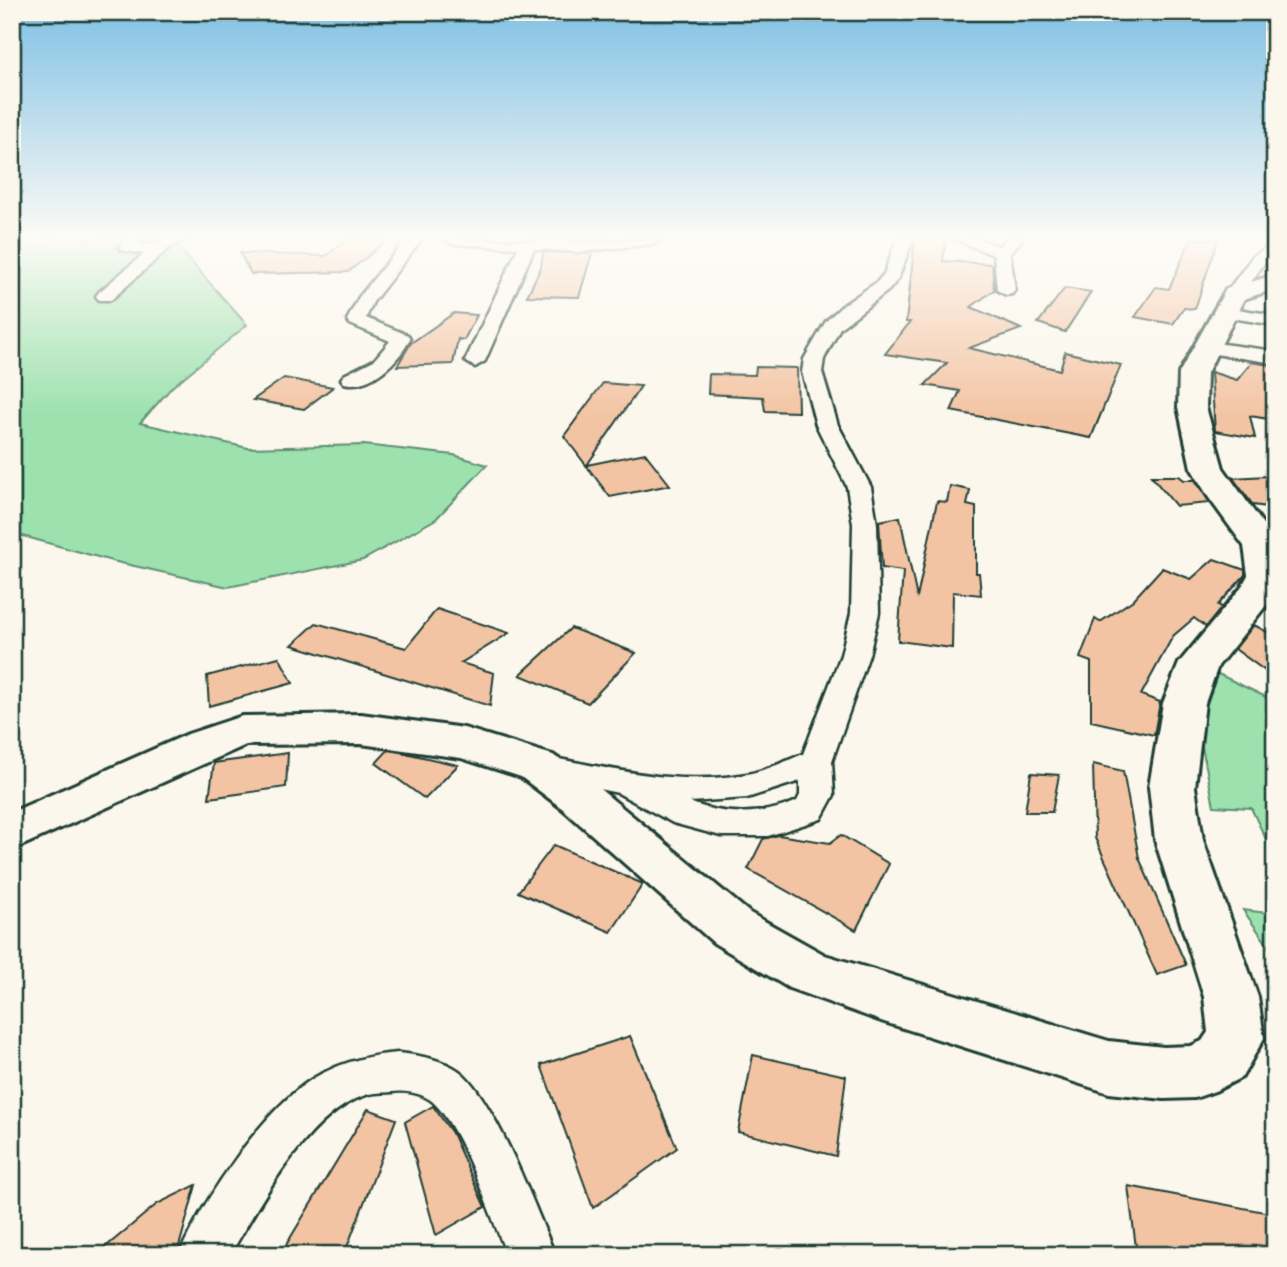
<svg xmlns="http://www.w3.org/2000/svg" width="1287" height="1267" viewBox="0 0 1287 1267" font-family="Caveat,sans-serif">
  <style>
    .green { fill: #9ce1ae; stroke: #5e8f71; stroke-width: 2 }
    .building { fill: #f3c4a3; stroke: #1f3d34; stroke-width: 2 }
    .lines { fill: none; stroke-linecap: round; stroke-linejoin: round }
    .street-casing { stroke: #1f3d34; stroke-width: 5 }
    .secondary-casing { stroke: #1f3d34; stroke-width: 6 }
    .street { fill: #fbf7ec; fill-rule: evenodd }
    .secondary { fill: #fbf7ec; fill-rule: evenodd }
  </style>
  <rect width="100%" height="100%" fill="#fbf7ec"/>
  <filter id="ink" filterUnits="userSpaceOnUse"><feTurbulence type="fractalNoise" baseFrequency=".0143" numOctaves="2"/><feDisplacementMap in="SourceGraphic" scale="14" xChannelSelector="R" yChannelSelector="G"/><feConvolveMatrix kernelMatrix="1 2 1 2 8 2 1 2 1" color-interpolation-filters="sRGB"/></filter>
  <g filter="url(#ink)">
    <!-- green -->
    <g class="green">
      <path d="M12,239h159l76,86 -75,62 -32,36 108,25 116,-3 90,10 33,10 -51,54 -73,41 -135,27 -116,-26 -100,-28z"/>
      <path d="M1210,670l60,29 5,-3v162l-24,-50 -37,-2 -16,-79z"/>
      <path d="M1243,910l32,4v41z"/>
    </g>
    <!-- building -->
    <g class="building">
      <path d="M347,239h42l-41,33 -97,2 -11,-21 86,3z"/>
      <path d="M915,239h31l-3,22 49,3 2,26 -23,17 50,22 -52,19 91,22 5,-18 56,13 -30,73 -140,-27 9,-20 -35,-6 22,-22 -62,-9 25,-32h-4z"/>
      <path d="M1191,239h27l-23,70 -11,-1 -11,16 -38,-7 21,-30 13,2z"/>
      <path d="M543,252l49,1 -13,44 -52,-1 14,-29z"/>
      <path d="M1065,288l26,4 -26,40 -27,-9z"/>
      <path d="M454,313l23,2 -13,25 -6,-1 -5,25 -56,2 14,-23z"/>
      <path d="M1252,362l23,4v54l-25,-4 5,22 -40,-7 -4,-59 26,8z"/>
      <path d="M756,367l41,1 1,44 -33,-1 -2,-14 -55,-3 1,-20 46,1z"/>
      <path d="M284,378l49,9 -29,22 -51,-9z"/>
      <path d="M603,383l38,3 -54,79 58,-12 25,32 -60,12 -46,-61z"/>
      <path d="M1151,476h28l5,4h11l15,23 -34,3z"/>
      <path d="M1268,476l7,10v22l-22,-3 -20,-27z"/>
      <path d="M950,486l20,4 -3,15 9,2v66h3l2,22 -28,-3 -1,56 -54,-7 5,-70 -21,-3 -3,-47 21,-4 17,81 20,-97 10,1z"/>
      <path d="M1214,559l31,11v5l-27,30 4,2 -16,20 -12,-9 -21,18 -32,59 19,7 -6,33 -63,-14v-59l-11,-4 15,-39 5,3 33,-22 29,-32 29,11z"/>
      <path d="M437,609l72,24 -48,30 33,10 -4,33 -198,-61 24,-22 90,25z"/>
      <path d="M1254,625l21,11v42l-40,-29z"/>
      <path d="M571,628l65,25 -48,50 -68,-28z"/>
      <path d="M279,657l14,26 -84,23 -2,-30z"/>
      <path d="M388,750l17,3 53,12 -33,34 -49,-36z"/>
      <path d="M288,753l-2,34 -77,11 5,-35z"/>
      <path d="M1093,764l30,7 16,87 47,107 -29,10 -62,-137z"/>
      <path d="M1031,773l28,2 -7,37h-27z"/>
      <path d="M778,835l52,8 11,-8 48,29 -33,66 -108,-61 15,-30z"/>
      <path d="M554,845l89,39 -32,48 -93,-40z"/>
      <path d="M630,1036l47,112 -84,60 -52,-143z"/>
      <path d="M753,1055l93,21 -10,80 -98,-24z"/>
      <path d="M433,1106l19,27 33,74 -49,28 -31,-113z"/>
      <path d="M368,1109l28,10 -52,136h-64z"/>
      <path d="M196,1185l-18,65 -5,5h-77l61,-51z"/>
      <path d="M1128,1186l147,28v41h-138z"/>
    </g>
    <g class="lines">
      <defs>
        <g id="street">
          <path d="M126,239h16l-3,5 8,1 17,-6h24l-19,9 -58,52h-12l-3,-4 3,-4 45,-38 -23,-4 -2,-3z"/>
          <path d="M406,239h16l-49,63 -7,16 42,17 2,4c-10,21 -40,51 -66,44l-3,-4 3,-4 30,-15 16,-19 -40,-17 -3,-4 12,-23z"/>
          <path d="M445,239l132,3 84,-3 -7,5 -77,8 -43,-3 -49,112 -10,6 -10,-6 53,-113 -66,-4z"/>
          <path d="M897,239h16l-15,40 -9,11 -49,38 -16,31 -2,13 16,53 33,62 6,37 2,89 -10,42 -37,106 2,34 -13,24 -53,17h-47l-48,-13 -55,-30 -86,-18 -5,-8 5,-8 11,-3c66,12 136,31 204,18 20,-4 37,-12 56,-20l38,-99 10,-42 2,-89 -6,-37 -31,-62 -14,-53 2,-13 22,-38 16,-15 35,-24 7,-8zM800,781v14l-3,6c-32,15 -75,15 -107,1l57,-4z"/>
          <path d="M953,239h25l21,7 7,-7h16l-12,14 5,37 -3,4 -6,1 -9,-5 -3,-35z"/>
          <path d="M1275,243v12l-10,7 -25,36h-12l-3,-4 28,-38z"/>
          <path d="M1225,307l50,8v10l-56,-9 -3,-4z"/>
          <path d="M1208,342l67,9v12l-74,-11 -2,-4z"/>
          <path d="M398,1053c21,2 50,7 66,22 34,33 72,134 91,180h-48c-16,-39 -45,-126 -74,-153 -10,-9 -28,-12 -41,-10 -8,1 -18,0 -26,3 -58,18 -107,110 -136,160h-51c23,-54 89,-154 142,-181 25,-13 49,-19 77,-21z"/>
        </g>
        <path id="secondary" d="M1275,275v14l-31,10 -37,74 -1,34 17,61 52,73v53l-57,72 -13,37 -10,84 8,53 55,157 6,41 -22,39 -27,14 -20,7 -31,1 -55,-6 -225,-71 -95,-34 -75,-45 -151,-134 -42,-32 -60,-19 -100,-14 -115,1 -234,105v-38l176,-78 54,-18 119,-2 103,14 89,27 42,30 155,128 75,42 284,86 55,6 27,-1 11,-5 6,-9 -4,-35 -49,-157 -6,-53 14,-84 16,-40 62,-75 7,-13 -4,-29 -35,-48 -18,-30 -13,-61 1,-34 47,-84z"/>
      </defs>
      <!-- street casing -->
      <use href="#street" class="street-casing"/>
      <!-- secondary casing -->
      <use href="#secondary" class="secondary-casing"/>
      <!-- street -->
      <use href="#street" class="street"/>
      <!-- secondary -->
      <use href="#secondary" class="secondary"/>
    </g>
  </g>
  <!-- sky -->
  <linearGradient id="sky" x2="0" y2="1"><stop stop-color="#7fc0e4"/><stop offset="0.57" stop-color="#fdfbf6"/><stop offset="1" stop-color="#fdfbf6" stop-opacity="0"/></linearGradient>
  <rect width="1287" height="417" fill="url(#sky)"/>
  <!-- margin -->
  <rect width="1287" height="1267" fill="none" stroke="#fbf7ec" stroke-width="42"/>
  <rect x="21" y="21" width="1245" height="1225" fill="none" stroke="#1f3d34" stroke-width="2.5" filter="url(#ink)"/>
</svg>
